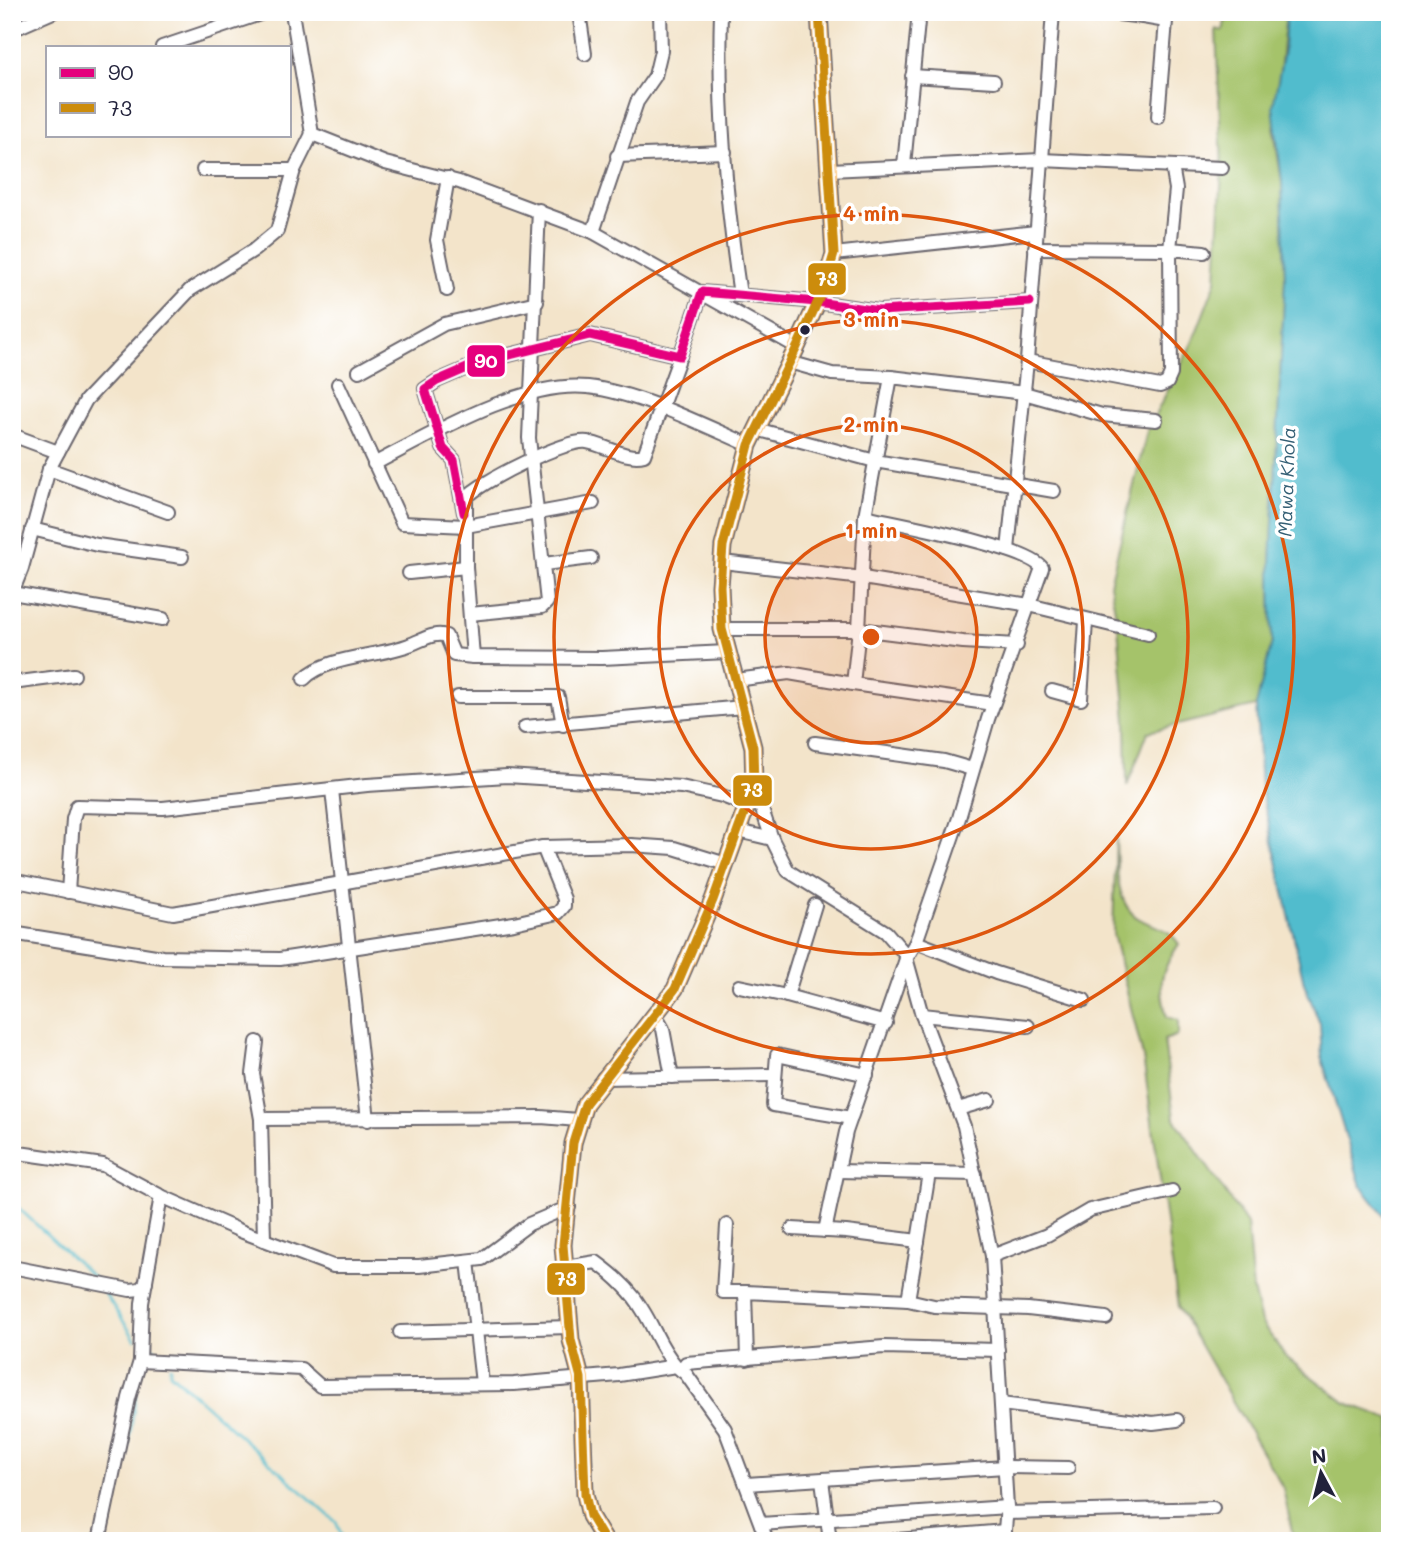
<svg xmlns="http://www.w3.org/2000/svg" width="1402" height="1553" viewBox="0 0 1402 1553" font-family="Mali,sans-serif">
  <style>
    .green { fill: #a5c36a; stroke: #647252; stroke-width: 2 }
    .water { fill: #51bccd; stroke: #3a6f84; stroke-width: 2 }
    .lines { fill: none; stroke-linecap: round; stroke-linejoin: round }
    .stream { stroke: #51bccd; stroke-width: 2.5 }
    .minor-casing { stroke: #6b666d; stroke-width: 16 }
    .major-casing { stroke: #6b666d; stroke-width: 19 }
    .minor { stroke: #fff; stroke-width: 12 }
    .major { stroke: #fbbe6e; stroke-width: 16 }
    .bus-1-casing { stroke: #fff; stroke-width: 14 }
    .bus-2-casing { stroke: #fff; stroke-width: 14 }
    .bus-1 { stroke: #e5007d; stroke-width: 9 }
    .bus-2 { stroke: #cc8c0c; stroke-width: 9 }
    .ring { fill: none; stroke: #de560e; stroke-width: 3.5 }
    .bus-dot { fill: #22223b; stroke: #fff; stroke-width: 2.5 }
    .labels { text-anchor: middle; dominant-baseline: central; stroke-width: 7; stroke-linejoin: round; paint-order: stroke }
    .water-label { font-size: 19px; font-style: italic; fill: #356075; stroke: #fff }
    .centre { fill: #de560e; stroke: #fff; stroke-width: 3.5 }
    .ring-label { font-size: 21px; text-anchor: middle; font-weight: bold; fill: #de560e; stroke: #fff; stroke-width: 7; stroke-linejoin: round; paint-order: stroke }
    .line-badge { stroke: #fff; stroke-width: 2.5 }
    .badge-label { font-size: 19px; text-anchor: middle; font-weight: bold; fill: #fff }
  </style>
  <rect width="100%" height="100%" fill="#fff"/>
  <filter id="ink" filterUnits="userSpaceOnUse"><feTurbulence type="fractalNoise" baseFrequency=".0143" numOctaves="2"/><feDisplacementMap in="SourceGraphic" scale="14" xChannelSelector="R" yChannelSelector="G"/><feConvolveMatrix kernelMatrix="1 2 1 2 8 2 1 2 1" color-interpolation-filters="sRGB"/></filter>
  <filter id="wash" filterUnits="userSpaceOnUse"><feTurbulence type="fractalNoise" baseFrequency=".00686" numOctaves="4" result="noise"/><feDisplacementMap in="SourceGraphic" scale="28" xChannelSelector="R" yChannelSelector="G"/><feGaussianBlur stdDeviation="1.57" result="paint"/><feColorMatrix in="noise" values="0 0 0 0 0 0 0 0 0 0 0 0 0 0 0 0 0 1.4 0 .05"/><feComposite in="paint" operator="in"/></filter>
  <g filter="url(#wash)">
    <rect width="100%" height="100%" fill="#f3e4ca"/>
    <!-- green -->
    <g class="green">
      <path d="M1227,12h59l-12,119 8,51 3,97 -14,284 1,79 -16,64 -108,26 -21,54 -1,-65 -8,-94 -8,-43 37,-153 45,-88 24,-62 6,-113 -6,-139 7,2z"/>
      <path d="M1116,836c1,24 -2,67 22,82 19,12 26,5 41,26 -20,30 -21,39 -12,73l11,3v15l-14,5 10,78 73,106 6,66 8,32 25,35 60,46 44,16v122h-96l-11,-53 -105,-181 -35,-250 -30,-123z"/>
    </g>
    <!-- water -->
    <path class="water" d="M1286,12h104v1211l-29,-37 -39,-127 -2,-35 -16,-41 -43,-195 -5,-82 16,-64 -1,-79 14,-284 -3,-97 -9,-76 11,-56z"/>
    <g class="lines">
      <!-- stream -->
      <g class="stream">
        <path d="M12,1202l82,76"/>
        <path d="M102,1289l33,50"/>
        <path d="M146,1342l16,14"/>
        <path d="M170,1366v7l166,149 8,19"/>
        <path d="M110,1517l17,-63 9,-60"/>
      </g>
    </g>
  </g>
  <g filter="url(#ink)">
    <g class="lines">
      <defs>
        <g id="minor">
          <path d="M292,12l20,122 73,29 74,19 134,50 204,115"/>
          <path d="M579,12l6,42"/>
          <path d="M721,12c-3,94 5,190 19,283"/>
          <path d="M759,12h20"/>
          <path d="M1102,12l41,5v-5"/>
          <path d="M1143,17l23,4 -8,96"/>
          <path d="M12,30l41,-18"/>
          <path d="M162,47l104,-35"/>
          <path d="M912,76l82,5"/>
          <path d="M617,156l108,-4"/>
          <path d="M904,165l15,-153"/>
          <path d="M203,170h91"/>
          <path d="M830,170l211,-10 181,8"/>
          <path d="M593,232l44,-130 18,-26 6,-25 -1,-39"/>
          <path d="M1035,248l135,1 6,-60 -4,-23"/>
          <path d="M834,254l202,-22"/>
          <path d="M447,290l-10,-50 11,-62"/>
          <path d="M680,356l-36,99c-17,5 -39,-10 -57,-13 -21,-3 -108,40 -121,56v69l7,90 129,1 125,-6"/>
          <path d="M1027,361l133,25 7,-3 4,-9 -1,-125 34,3"/>
          <path d="M789,362l43,12 59,3 133,16 78,22 54,5"/>
          <path d="M359,371l85,-47 93,-22"/>
          <path d="M338,384l64,139 64,3 127,-23"/>
          <path d="M756,429l119,32 179,30"/>
          <path d="M12,435l46,17"/>
          <path d="M374,464c58,-30 148,-84 214,-77 51,6 113,37 161,58"/>
          <path d="M49,469l119,43"/>
          <path d="M464,513l-10,-53 -11,-12 -18,-59 12,-8 44,-19 109,-27 90,21 22,-64 115,10 62,9 151,-9"/>
          <path d="M865,516c30,7 163,31 177,52l-54,151 -29,99 -43,124"/>
          <path d="M32,529l65,16 85,12"/>
          <path d="M1008,550l19,-189 26,-349"/>
          <path d="M722,562l141,16 166,27 119,29"/>
          <path d="M544,564l47,-6"/>
          <path d="M409,573l57,-6"/>
          <path d="M470,614l72,-7 5,-5 -18,-164 10,-228"/>
          <path d="M163,619l-151,-26 10,-25 27,-99 37,-69 104,-110 64,-40 23,-19 17,-61 18,-36"/>
          <path d="M722,629h137l6,-113 26,-139"/>
          <path d="M304,679c22,-23 74,-22 105,-34 12,-4 26,-14 37,-9l8,19 19,2"/>
          <path d="M736,680l53,-7 64,11"/>
          <path d="M12,683l62,-8"/>
          <path d="M1052,691l29,8 5,-78"/>
          <path d="M458,697h100l5,28"/>
          <path d="M993,704l-140,-20 6,-55 104,13 54,3"/>
          <path d="M525,727l218,-20"/>
          <path d="M815,743l129,18 28,8"/>
          <path d="M754,786l18,53 16,32 98,61 19,22 17,61 42,111 28,130 15,251 -3,34"/>
          <path d="M332,790l36,330"/>
          <path d="M738,831l34,8"/>
          <path d="M12,880l161,33 370,-66 88,-2 43,3 52,16"/>
          <path d="M68,892l5,-73 4,-13 86,2 204,-23 140,-9 174,11 41,9 26,10"/>
          <path d="M815,905l-28,91 99,27"/>
          <path d="M12,933l150,24 118,2 234,-36 44,-10 6,-7v-7l-21,-52"/>
          <path d="M739,986l48,10"/>
          <path d="M655,1015l8,14 9,48"/>
          <path d="M922,1015l106,11"/>
          <path d="M257,1042l-4,32 8,45 3,121"/>
          <path d="M603,1078l172,-3"/>
          <path d="M958,1109l31,-9"/>
          <path d="M851,1118l-78,-13 4,-50 90,20"/>
          <path d="M261,1119l280,-2 37,3"/>
          <path d="M12,1152l91,13 58,31 82,36 90,34h86l63,-7 47,-35 40,-17"/>
          <path d="M838,1171l137,3"/>
          <path d="M727,1225l-4,67h22"/>
          <path d="M825,1231l21,-99 60,-173 10,-17 80,31 88,27"/>
          <path d="M918,1241l11,-68"/>
          <path d="M992,1256l55,-21 43,-25 82,-19"/>
          <path d="M468,1261l14,122"/>
          <path d="M12,1267l118,23 10,-1 6,-6"/>
          <path d="M565,1267l31,-5c18,13 35,28 46,47 13,20 18,39 34,57"/>
          <path d="M908,1300l26,6 94,3 78,9"/>
          <path d="M400,1332l170,-5"/>
          <path d="M747,1359l-2,-67 163,8 10,-59 -72,-9 -54,-3"/>
          <path d="M140,1361l161,8 19,17 194,-2 105,-9 57,-9 10,8 39,55 42,112"/>
          <path d="M681,1370l5,-7 198,-16 114,3"/>
          <path d="M1001,1404l152,19 24,-3"/>
          <path d="M822,1480l8,61"/>
          <path d="M747,1484l258,-17 63,1"/>
          <path d="M1006,1513l207,-5"/>
          <path d="M761,1524l246,-17"/>
          <path d="M99,1541l30,-143 11,-37 2,-58 19,-107"/>
          <path d="M885,1541l120,-10"/>
        </g>
        <path id="major" d="M605,1541l-15,-25 -5,-22 -4,-116 -10,-38 -8,-95 10,-102 12,-39 90,-115 38,-89 41,-114 -1,-39 -31,-118 -2,-43 3,-40 26,-101 48,-98 27,-59 10,-34 -15,-242"/>
      </defs>
      <!-- minor casing -->
      <use href="#minor" class="minor-casing"/>
      <!-- major casing -->
      <use href="#major" class="major-casing"/>
      <!-- minor -->
      <use href="#minor" class="minor"/>
      <!-- major -->
      <use href="#major" class="major"/>
      <defs>
        <path id="bus-1" d="M464,513l-10,-53 -11,-12 -18,-59 12,-8 44,-19 109,-27 90,21 22,-64 115,10 62,9 151,-9"/>
        <path id="bus-2" d="M605,1541l-15,-25 -5,-22 -4,-116 -10,-38 -8,-95 10,-102 12,-39 90,-115 38,-89 41,-114 -1,-39 -31,-118 -2,-43 3,-40 26,-101 48,-98 27,-59 10,-34 -15,-242"/>
      </defs>
      <!-- bus-1 casing -->
      <use href="#bus-1" class="bus-1-casing"/>
      <!-- bus-2 casing -->
      <use href="#bus-2" class="bus-2-casing"/>
      <!-- bus-1 -->
      <use href="#bus-1" class="bus-1"/>
      <!-- bus-2 -->
      <use href="#bus-2" class="bus-2"/>
    </g>
  </g>
  <!-- distance rings -->
  <circle cx="871" cy="637" r="106" fill="#de560e" fill-opacity=".12"/>
  <g class="ring">
    <circle cx="871" cy="637" r="106"/>
    <circle cx="871" cy="637" r="212"/>
    <circle cx="871" cy="637" r="317"/>
    <circle cx="871" cy="637" r="423"/>
  </g>
  <!-- markers -->
  <circle class="bus-dot" cx="805" cy="330" r="6"/>
  <g class="labels">
    <!-- water labels -->
    <g class="water-label">
      <text transform="translate(1286 482) rotate(-88)">Mawa Khola</text>
    </g>
  </g>
  <circle cx="871" cy="637" r="10" class="centre"/>
  <g class="ring-label">
    <text x="871" y="221">4 min</text>
    <text x="871" y="327">3 min</text>
    <text x="871" y="432">2 min</text>
    <text x="871" y="538">1 min</text>
  </g>
  <g class="line-badge">
    <rect x="807" y="262" width="40" height="34" rx="7" fill="#cc8c0c"/>
    <rect x="466" y="344" width="40" height="34" rx="7" fill="#e5007d"/>
    <rect x="732" y="774" width="41" height="33" rx="7" fill="#cc8c0c"/>
    <rect x="546" y="1262" width="40" height="34" rx="7" fill="#cc8c0c"/>
  </g>
  <g class="badge-label">
    <text x="827" y="286">73</text>
    <text x="486" y="368">90</text>
    <text x="752" y="797">73</text>
    <text x="566" y="1286">73</text>
  </g>
  <!-- margin -->
  <rect width="1402" height="1553" fill="none" stroke="#fff" stroke-width="42"/>
  <!-- legend -->
  <rect x="46" y="46" width="245" height="91" fill="#ffffff" stroke="#a7a7b1" stroke-width="2"/>
  <rect x="60" y="68" width="35" height="10" fill="#e5007d" stroke="#a7a7b1" stroke-width="2"/>
  <text x="108" y="80" font-size="21" fill="#22223b">90</text>
  <rect x="60" y="103" width="35" height="10" fill="#cc8c0c" stroke="#a7a7b1" stroke-width="2"/>
  <text x="108" y="116" font-size="21" fill="#22223b">73</text>
  <!-- north arrow -->
  <g transform="translate(1321 1473) rotate(353)" stroke="#ffffff" stroke-width="5" paint-order="stroke">
  <path d="M0-5L12 26L0 18L-12 26Z" fill="#22223b"/>
  <text y="-10" font-size="19" font-weight="bold" text-anchor="middle" fill="#22223b">N</text>
  </g>
</svg>
